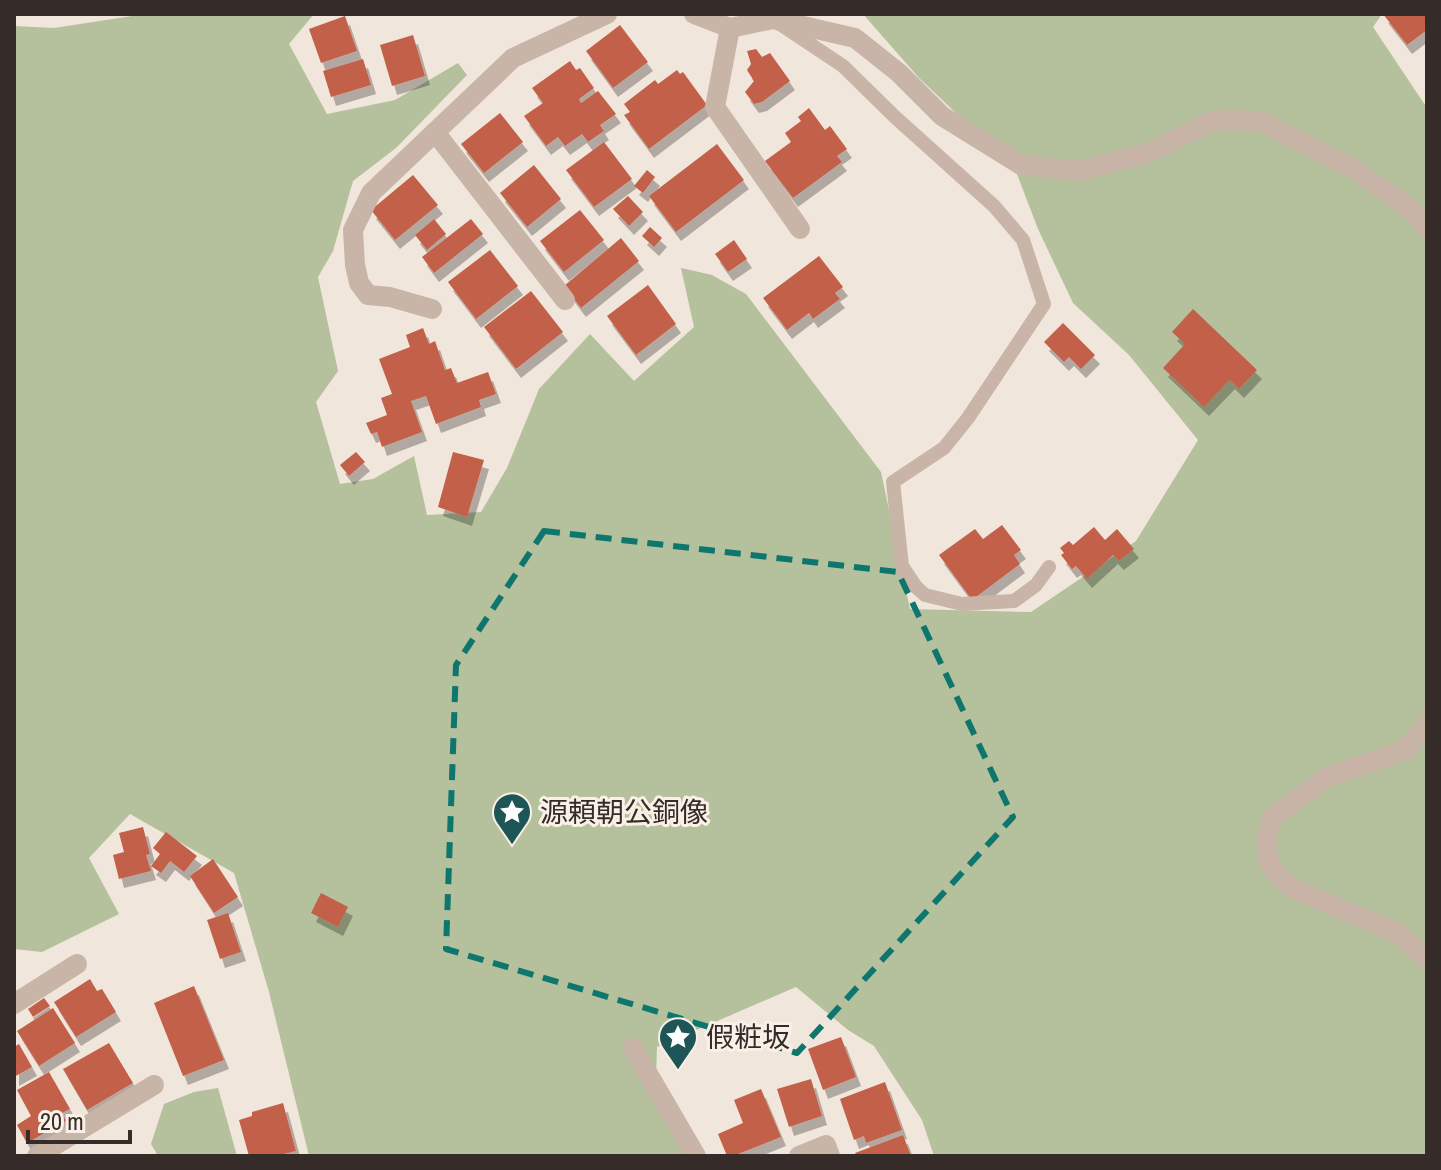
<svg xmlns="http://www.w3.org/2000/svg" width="1441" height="1170" viewBox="0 0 1441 1170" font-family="'Archivo Narrow','Noto Sans JP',sans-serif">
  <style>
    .green { fill: #b5c09c }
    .building { fill: #c26048; filter: url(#shadow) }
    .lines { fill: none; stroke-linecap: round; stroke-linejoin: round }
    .lane { stroke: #c9b5a7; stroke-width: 14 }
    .street { stroke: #c9b5a7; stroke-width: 20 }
    .marked { fill: none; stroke: #0f766e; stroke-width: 6; stroke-dasharray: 16 10; stroke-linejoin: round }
    .labels { text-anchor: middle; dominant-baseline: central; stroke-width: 6; stroke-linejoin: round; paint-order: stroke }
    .poi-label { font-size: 28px; fill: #352b28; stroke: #f9f0e7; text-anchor: start }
  </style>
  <defs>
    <filter id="shadow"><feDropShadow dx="5" dy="9" stdDeviation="0" flood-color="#0004"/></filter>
  </defs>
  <rect width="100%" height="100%" fill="#f1e6db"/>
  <!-- green -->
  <g class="green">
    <path d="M145,14h169l-25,30 38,70 68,-14 63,-37 9,12 -71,73 -43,33 -20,70 -15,26 20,94 -22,31 24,82 33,-5 41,-23 13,59 54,-3 26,-44 32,-79 51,-55 44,47 60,-54 -13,-59 31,7 34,19 135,178 29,137 121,3 105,-71 62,-101 -69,-85 -56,-52 -35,-74 -23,-60 -96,-91 -56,-64h519l-9,13 54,81v1048h-493l-12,-36 -48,-74 -26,-16 -52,-43 -139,60 -1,29 31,80h-378l-40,-164 -35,-119 -104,-59 -41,44 30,56 -77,38 -28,-3v-923l40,2z"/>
    <path d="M218,1088l19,68h-79l-7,-12 13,-40 30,-12z"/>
  </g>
  <!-- building -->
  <g class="building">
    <path d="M1383,14h44v16l-20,15z"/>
    <path d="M345,16l12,35 -36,12 -12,-34z"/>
    <path d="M620,25l28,37 -35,26 -27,-37z"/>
    <path d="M413,35l12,41 -33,10 -12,-41z"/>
    <path d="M756,49l6,8 8,-4 20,28 -28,21 -8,2 -9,-12 9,-11 -7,-11 4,-6 -4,-13z"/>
    <path d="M363,59l8,26 -40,12 -8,-26z"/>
    <path d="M570,61l6,9 4,-2 14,20 -15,11 2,4 17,-12 18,23 -16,11 4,6 -16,11 -6,-8 -17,12 -7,-9 -12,9 -22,-30 19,-13 -11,-15z"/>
    <path d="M677,70l3,4 3,-2 24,33 -58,44 -25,-34 6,-3 -6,-8 31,-24 3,4z"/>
    <path d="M809,108l16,22 5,-4 17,23 -10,7 5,6 -49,36 -28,-37 26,-19 -6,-9 16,-12 -3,-4z"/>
    <path d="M500,113l23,29 -39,31 -23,-29z"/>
    <path d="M604,142l28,37 -38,28 -28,-37z"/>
    <path d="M717,144l27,36 -68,52 -27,-36z"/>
    <path d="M534,165l27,34 -34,28 -27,-34z"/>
    <path d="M647,170l8,7 -12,16 -9,-7z"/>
    <path d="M413,175l25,30 -43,35 -24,-30z"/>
    <path d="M628,196l15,16 -14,14 -16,-17z"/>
    <path d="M580,210l24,30 -40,32 -24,-31z"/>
    <path d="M434,219l12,15 -19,16 -12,-15z"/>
    <path d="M471,219l12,15 -49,39 -12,-16z"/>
    <path d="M650,227l12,11 -8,9 -12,-11z"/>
    <path d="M621,238l18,23 -58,47 -17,-22z"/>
    <path d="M734,240l13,19 -19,13 -13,-18z"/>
    <path d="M490,250l28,36 -42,33 -28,-37z"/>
    <path d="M819,256l24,31 -8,6 5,6 -27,20 -4,-6 -22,17 -24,-32z"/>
    <path d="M648,285l28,39 -40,31 -29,-39z"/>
    <path d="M531,291l32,41 -47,37 -32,-42z"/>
    <path d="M1193,309l64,61 -18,19 -9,-9 -26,27 -41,-39 22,-24 -13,-12z"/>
    <path d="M1063,323l32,32 -14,14 -12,-12 -5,5 -20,-20z"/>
    <path d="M423,328l6,16 6,-3 10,29 6,-2 6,15 31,-11 8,22 -17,6 2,7 -45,17 -10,-28 -15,5 11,31 -40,15 -5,-15 -6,2 -5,-11 21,-8 -6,-17 11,-4 -13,-35 31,-12 -4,-12z"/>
    <path d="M356,452l9,10 -16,14 -9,-11z"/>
    <path d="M453,452l31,8 -17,57 -29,-10z"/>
    <path d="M1002,525l19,25 -7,5 6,9 -48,36 -33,-45 36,-26 8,10z"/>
    <path d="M1094,527l11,13 12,-11 17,20 -15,12 -6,-6 -26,24 -11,-13 -4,3 -11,-14 3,-2 -4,-5 9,-7 4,4z"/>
    <path d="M143,827l7,27 -4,1 5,16 -32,8 -6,-24 11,-3 -5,-19z"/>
    <path d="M166,832l31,24 -13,16 -14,-11 -9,12 -10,-7 9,-12 -7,-6z"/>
    <path d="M213,859l25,38 -24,16 -24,-37z"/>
    <path d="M321,893l27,14 -10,20 -27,-14z"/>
    <path d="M228,913l13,39 -21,7 -13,-39z"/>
    <path d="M90,979l7,12 5,-2 14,23 -40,25 -22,-35z"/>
    <path d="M194,986l30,74 -41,16 -29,-73z"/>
    <path d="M44,998l6,8 -17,11 -5,-8z"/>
    <path d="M53,1008l22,35 -36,23 -22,-35z"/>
    <path d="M841,1037l15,40 -33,13 -15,-41z"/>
    <path d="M109,1043l24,40 -46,27 -24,-41z"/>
    <path d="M19,1044l13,23 -18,10v-30z"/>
    <path d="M49,1072l21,37 -8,4 4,8 -39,22 -10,-18 14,-9 -14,-26z"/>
    <path d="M811,1079l11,37 -33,11 -12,-38z"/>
    <path d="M885,1082l17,48 -36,13 -2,-7 -10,4 -14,-41z"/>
    <path d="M761,1089l20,48 -48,19h-6l-9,-22 25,-11 -9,-23z"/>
    <path d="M283,1103l13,48 -20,5h-27l-10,-36 13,-4v-4z"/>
    <path d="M903,1135l8,21h-54l-2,-3z"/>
  </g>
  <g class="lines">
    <!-- lane -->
    <path class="lane" d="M780,24l63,42 52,51 99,89 29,34 21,64 -76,114 -24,30 -51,34 9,84 14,21 9,8 37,9 52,-3 22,-16 13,-18"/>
    <!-- street -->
    <g class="street">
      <path d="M694,14l36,14 43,-9 82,19 44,35 43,43 79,49 56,6 69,-17 68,-34 47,1 96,50 57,41 13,17"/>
      <path d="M730,28l-15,79 85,122"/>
      <path d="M435,132l130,168"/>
      <path d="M432,309l-42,-12 -22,-2 -9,-12 -4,-18 -2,-35 18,-37 142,-135 94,-44"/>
      <path d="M1427,724l-22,26 -78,27 -56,42 -5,24 2,16 9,16 17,14 106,45 27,26"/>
      <path d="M14,1004l63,-40"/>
      <path d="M633,1048l63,108"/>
      <path d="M37,1156l117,-71"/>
      <path d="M799,1156l27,-11 4,11"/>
    </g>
  </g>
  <!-- marked area -->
  <path class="marked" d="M544,531l354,41 115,245 -216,236 -351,-104 10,-284z"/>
  <!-- icons -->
  <defs>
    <symbol id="sight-pin" viewBox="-11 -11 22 30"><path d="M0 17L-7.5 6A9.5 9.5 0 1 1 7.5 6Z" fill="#1e5556" stroke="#f9f0e7"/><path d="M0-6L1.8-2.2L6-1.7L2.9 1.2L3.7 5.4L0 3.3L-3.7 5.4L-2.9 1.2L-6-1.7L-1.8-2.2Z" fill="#fff"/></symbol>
  </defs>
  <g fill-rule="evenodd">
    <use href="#sight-pin" x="490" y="790" width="44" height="60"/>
    <use href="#sight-pin" x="656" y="1015" width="44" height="60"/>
  </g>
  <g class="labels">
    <!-- poi labels -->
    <g class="poi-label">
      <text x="540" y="812">源頼朝公銅像</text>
      <text x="706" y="1037">假粧坂</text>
    </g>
  </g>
  <!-- border -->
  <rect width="1441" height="1170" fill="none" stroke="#352b28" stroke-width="32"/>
  <!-- scale -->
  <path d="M28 1130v12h102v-12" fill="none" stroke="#352b28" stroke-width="4"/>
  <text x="40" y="1130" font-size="24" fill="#352b28" stroke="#f9f0e7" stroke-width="6" paint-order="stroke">20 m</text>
</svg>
